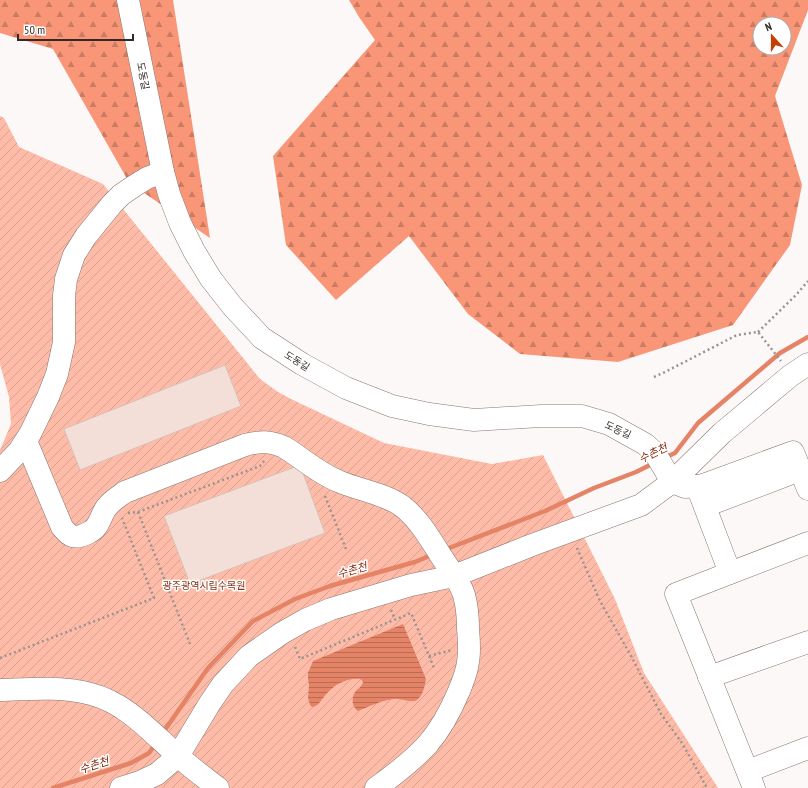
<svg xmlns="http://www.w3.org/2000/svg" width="808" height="788" viewBox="0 0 808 788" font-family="'PT Sans Narrow','Noto Sans KR',sans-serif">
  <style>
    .forest { fill: url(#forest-firs); fill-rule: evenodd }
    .garden { fill: url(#garden-furrows) }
    .water { fill: url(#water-rules) }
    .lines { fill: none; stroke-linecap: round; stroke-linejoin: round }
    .stream { stroke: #e48366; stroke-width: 4.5 }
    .building { fill: #f4dfd8; stroke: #d6c1bb }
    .minor-casing { stroke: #887670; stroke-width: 23 }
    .path { stroke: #999391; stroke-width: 2.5; stroke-dasharray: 2 3; stroke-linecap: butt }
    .minor { stroke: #fff; stroke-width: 22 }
    .labels { text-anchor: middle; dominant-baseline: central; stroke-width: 3; stroke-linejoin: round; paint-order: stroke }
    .street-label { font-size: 10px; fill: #322a27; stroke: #fff }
    .park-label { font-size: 10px; fill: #873014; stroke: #fff }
    .water-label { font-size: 11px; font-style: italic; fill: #80290b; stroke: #fff }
  </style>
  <defs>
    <pattern id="forest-firs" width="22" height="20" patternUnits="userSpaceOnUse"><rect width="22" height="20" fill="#f99678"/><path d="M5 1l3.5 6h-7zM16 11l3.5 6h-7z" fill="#ca7b62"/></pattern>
    <pattern id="garden-furrows" width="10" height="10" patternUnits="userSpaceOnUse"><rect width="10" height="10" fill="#febca8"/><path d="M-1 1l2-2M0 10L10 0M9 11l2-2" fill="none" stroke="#daa291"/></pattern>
    <pattern id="water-rules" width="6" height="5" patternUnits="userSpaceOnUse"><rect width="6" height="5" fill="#e48366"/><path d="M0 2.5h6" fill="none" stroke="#b96b54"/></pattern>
  </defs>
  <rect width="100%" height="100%" fill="#fcf8f7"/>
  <!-- forest -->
  <g class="forest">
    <path d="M0,0h173l37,238 -76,-52 -8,-9 -73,-128 -53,-16z"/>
    <path d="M349,0h459v10l-33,86 27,89 -12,60 -57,80 -115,37 -98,-8 -52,-40 -59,-78 -73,64 -50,-55 -13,-89 102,-116 -16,-23zM760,24h24v24h-24z"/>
  </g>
  <!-- garden -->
  <path class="garden" d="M0,116l4,2 15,29 84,37 157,195 18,13 15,8 91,43 108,21 51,-9 72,144 29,74 74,115h-718v-338l11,-26 -2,-27 -9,-33z"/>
  <!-- water -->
  <path class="water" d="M403,624l23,55c-1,6 -3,16 -8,20 -5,5 -15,0 -21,0 -14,0 -26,7 -39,12 -6,-4 -7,-12 -3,-19 3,-4 7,-5 8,-10l-2,-3c-13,-2 -29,6 -37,18 -4,4 -5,9 -12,10l-2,-2 -2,-7 1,-13 -1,-6v-6l5,-12z"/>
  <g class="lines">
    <!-- stream -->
    <g class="stream">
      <path d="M664,458l11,-5 23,-30 82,-70 28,-16"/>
      <path d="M444,550l101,-39 49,-23 42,-16 18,-9"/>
      <path d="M162,734l46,-66 45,-47 42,-22 35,-13 60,-17 25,-7 19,-8"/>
      <path d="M53,788l78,-25 18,-10 7,-10"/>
    </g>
  </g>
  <!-- building -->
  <g class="building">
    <path d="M225,365l16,41 -161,64 -16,-41z"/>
    <path d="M300,465l25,68 -135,51 -26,-68z"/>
  </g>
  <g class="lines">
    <defs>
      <g id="minor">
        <path d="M128,0l35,172 6,22 11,29 14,28 17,28 22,28 29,31 40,26 44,24 46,18 37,8 45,6 67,-4h41l27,8 36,20 10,9 17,29 13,5 12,-1 33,87 -54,21 78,194"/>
        <path d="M26,441l36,86c8,10 12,12 24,7 3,-2 7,-3 10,-7 4,-5 6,-13 10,-19 5,-7 12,-11 19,-16l120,-47c15,-4 25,-4 39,2 18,11 34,26 54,34 20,9 46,12 64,25 17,13 28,33 39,50 8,13 19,25 23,39 3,11 4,23 4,33 1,12 2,23 0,34 -1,10 -5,19 -9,29 -8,19 -18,38 -32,54 -15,16 -33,30 -51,43"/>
        <path d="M0,471l19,-20 11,-17 18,-37 9,-23 7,-32v-46l2,-17 8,-24 12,-19 26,-32 9,-9 13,-9 13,-8 16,-6"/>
        <path d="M697,486l6,-1 90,-33 15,37"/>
        <path d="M705,506l95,-36"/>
        <path d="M730,573l78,-30"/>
        <path d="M709,677l99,-35"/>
        <path d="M0,690c30,-1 62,-4 91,4 35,9 60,38 86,61 13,12 27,22 41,33"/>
        <path d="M748,771l60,-23"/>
        <path d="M121,788l19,-6 17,-8 21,-18 32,-53 13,-19 26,-28 33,-23 23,-13 26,-11 80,-24 43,-9 78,-31 109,-40 31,-23 50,-49 68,-57 18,-12"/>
      </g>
    </defs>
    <!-- minor casing -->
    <use href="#minor" class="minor-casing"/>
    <!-- path -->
    <g class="path">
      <path d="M758,332l38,-37 12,-14"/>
      <path d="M654,377l11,-5 72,-37 21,-3 23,29"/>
      <path d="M325,496l21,53"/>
      <path d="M138,512l52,132"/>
      <path d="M128,513l10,-1 122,-46 4,-5"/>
      <path d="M577,548l23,53 31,55 30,58 21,29 25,45"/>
      <path d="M391,610l4,9"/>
      <path d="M295,647l5,12 111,-46 23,55"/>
      <path d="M429,656l23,-6"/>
      <path d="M0,658l154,-60 -32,-80"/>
    </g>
    <!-- minor -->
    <use href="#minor" class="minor"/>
  </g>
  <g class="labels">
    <!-- street labels -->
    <g class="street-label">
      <text transform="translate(143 76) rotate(79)">도동길</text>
      <text transform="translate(297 361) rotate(32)">도동길</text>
      <text transform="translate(618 430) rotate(25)">도동길</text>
    </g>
    <!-- park labels -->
    <g class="park-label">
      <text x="204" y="585">광주광역시립수목원</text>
    </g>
    <!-- water labels -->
    <g class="water-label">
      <text transform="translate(653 453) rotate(-26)">수촌천</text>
      <text transform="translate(352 570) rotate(-16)">수촌천</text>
      <text transform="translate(94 765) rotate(-18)">수촌천</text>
    </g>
  </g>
  <!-- north arrow -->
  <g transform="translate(772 36) rotate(339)"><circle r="19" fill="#ffffff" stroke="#adaaa9"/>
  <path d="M0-3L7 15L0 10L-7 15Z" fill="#c43c06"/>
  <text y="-6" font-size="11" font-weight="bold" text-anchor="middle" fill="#322a27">N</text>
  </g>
  <!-- scale -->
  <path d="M18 34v6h115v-6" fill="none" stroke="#322a27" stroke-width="2"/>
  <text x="24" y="34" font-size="12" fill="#322a27" stroke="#ffffff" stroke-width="3" paint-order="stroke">50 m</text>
</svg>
